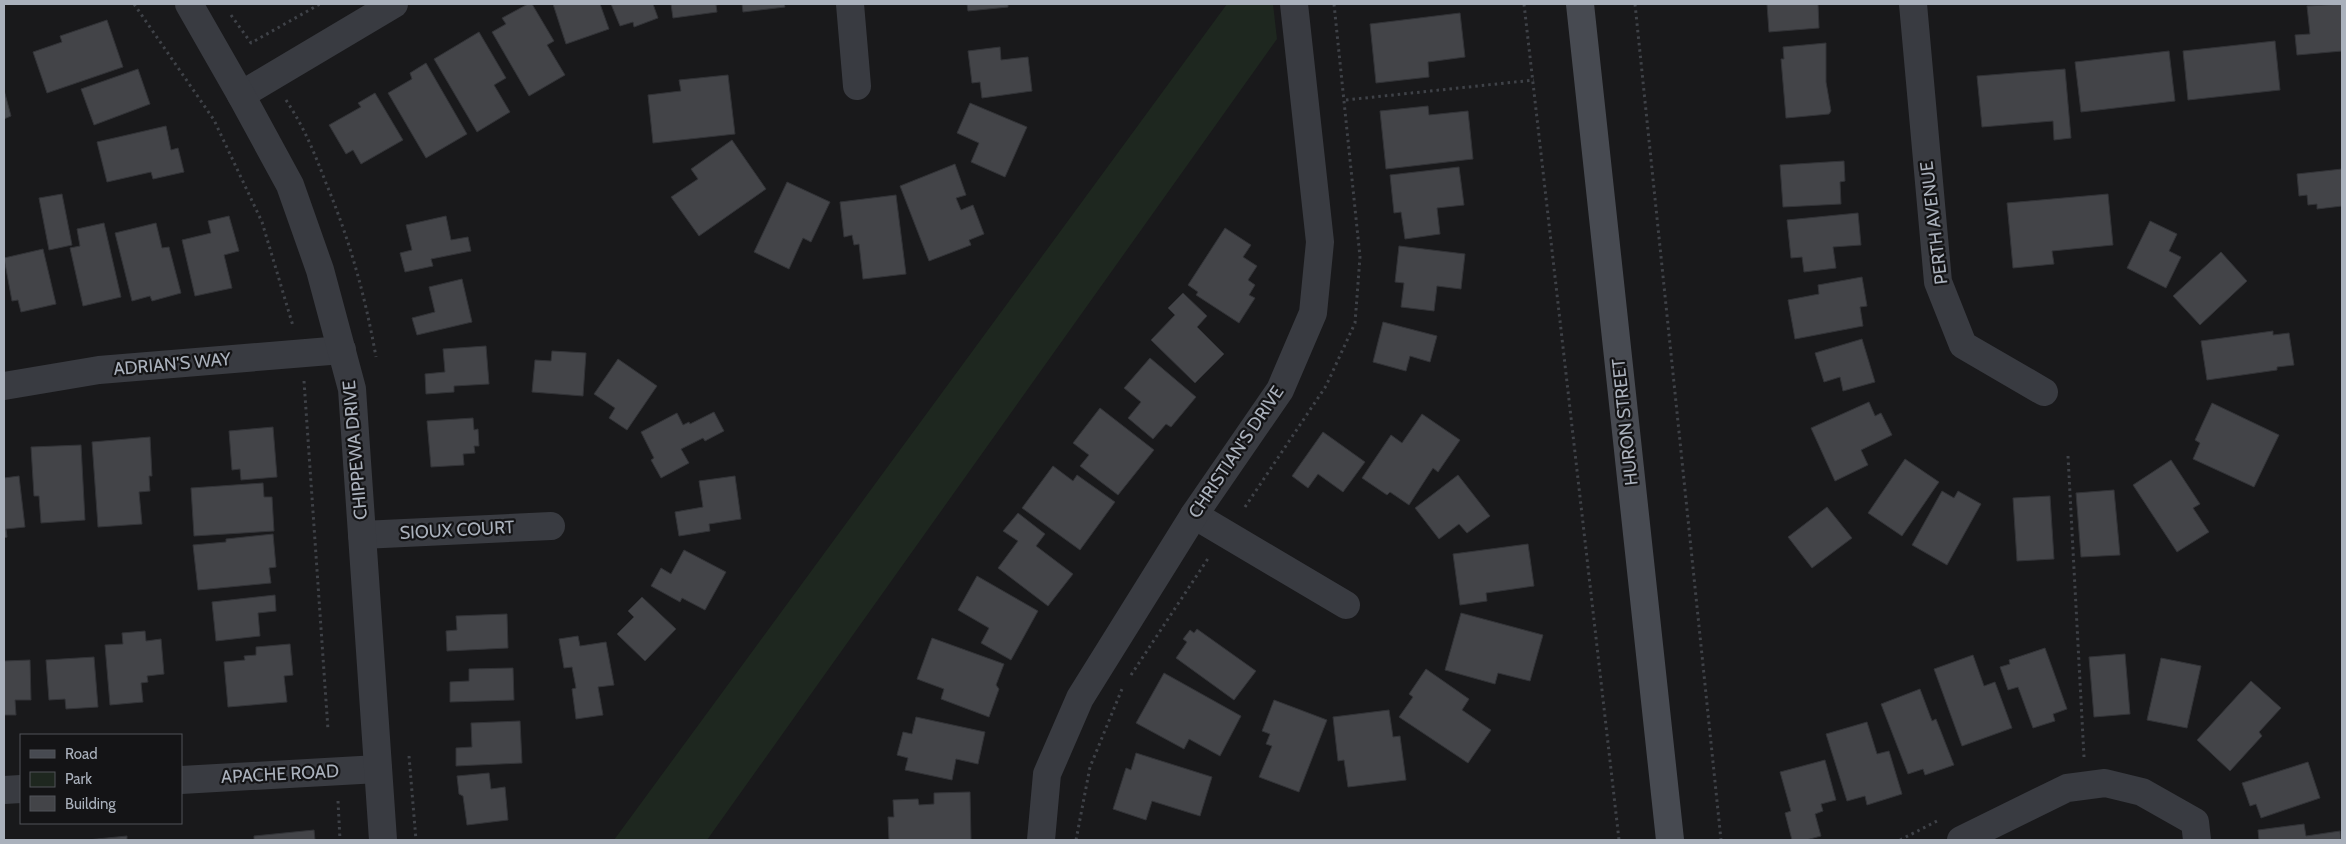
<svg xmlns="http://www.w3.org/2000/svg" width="2346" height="844" viewBox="0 0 2346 844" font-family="Cabin,sans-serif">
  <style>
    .green { fill: #1e271f }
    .building { fill: #434448; stroke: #323337 }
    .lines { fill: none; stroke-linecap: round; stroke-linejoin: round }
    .path { stroke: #3f4248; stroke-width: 3; stroke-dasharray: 2.5 4; stroke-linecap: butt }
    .minor { stroke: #393b41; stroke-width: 28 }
    .tertiary { stroke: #393b41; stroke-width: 28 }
    .secondary { stroke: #474a51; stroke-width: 28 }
    .labels { text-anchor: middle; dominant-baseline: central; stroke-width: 4.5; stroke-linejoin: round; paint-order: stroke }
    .street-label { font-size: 18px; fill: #aab1bc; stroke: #141416 }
  </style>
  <rect width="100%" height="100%" fill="#19191b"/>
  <!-- green -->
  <path class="green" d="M1227,4h46l4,35 -570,801h-93z"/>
  <!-- building -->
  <g class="building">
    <path d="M528,4h4l22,37 -7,4 18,30 -36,21 -37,-64 14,-8 -4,-6z"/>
    <path d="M553,4h47l9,25 -43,15z"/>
    <path d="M611,4h42l5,14 -24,9 -1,-5 -13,4z"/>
    <path d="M671,4h51l-6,1 1,7 -44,6z"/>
    <path d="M742,4h42l1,3 -42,5z"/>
    <path d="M967,4h41v3l-40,4z"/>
    <path d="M1767,4h51l1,24 -50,4z"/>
    <path d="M2342,4v47l-45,4 -2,-20 15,-1 -3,-28z"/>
    <path d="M1460,13l5,44 -37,5 1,15 -53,6 -6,-59z"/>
    <path d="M107,20l16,47 -76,26 -14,-41 29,-10 -2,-6z"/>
    <path d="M479,32l27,46 -12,7 16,27 -33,20 -43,-73z"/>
    <path d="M2275,41l5,49 -92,10 -5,-49z"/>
    <path d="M1826,43v39l5,29 -2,3 -43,4 -5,-59h3l-1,-12z"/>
    <path d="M1000,47l1,13 27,-3 4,34 -50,7 -2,-16 -8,1 -4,-32z"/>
    <path d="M2169,51l6,50 -94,11 -6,-50z"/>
    <path d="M426,63l41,71 -41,24 -38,-65 24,-14 -2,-6z"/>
    <path d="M138,69l12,35 -56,21 -13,-36z"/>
    <path d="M2065,69l6,69 -17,2 -1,-19 -71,6 -5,-51z"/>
    <path d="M728,75l7,59 -82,9 -5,-48 33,-4 -2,-11z"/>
    <path d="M4,90l7,26 -7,3z"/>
    <path d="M375,93l28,47 -42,24 -8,-14 -7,4 -17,-29 32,-18 -3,-4z"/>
    <path d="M970,103l57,24 -22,50 -34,-15 8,-19 -22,-10z"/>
    <path d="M1428,106l1,9 39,-4 5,48 -87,10 -6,-58z"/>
    <path d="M166,126l5,24 7,-2 6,24 -31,7 -2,-7 -44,10 -10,-40z"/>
    <path d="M732,140l34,49 -67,47 -28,-39 27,-18 -7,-10z"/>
    <path d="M1844,161l1,20 -5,1 1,22 -58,3 -3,-42z"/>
    <path d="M955,164l11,31 -10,3 5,12 12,-5 11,29 -15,6 2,5 -42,16 -29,-75z"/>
    <path d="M1459,167l5,38 -27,3 3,26 -35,5 -4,-27 -7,1 -4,-38z"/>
    <path d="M2342,169v37l-25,3v-5l-9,1 -1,-10 -8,1 -2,-22z"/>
    <path d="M787,182l43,20 -19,40 -8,-4 -14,31 -35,-17z"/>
    <path d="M62,194l10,51 -23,5 -10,-52z"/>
    <path d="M2108,194l5,51 -61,6 2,13 -41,4 -6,-65z"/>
    <path d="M896,195l10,79 -43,5 -4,-35 -5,1 -2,-10 -8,2 -4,-35z"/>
    <path d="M1858,213l3,32 -28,2 3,21 -32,4 -2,-15 -11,1 -4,-38z"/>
    <path d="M229,216l10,35 -15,4 8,33 -37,8 -13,-56 29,-7 -3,-12z"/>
    <path d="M446,216l5,24 17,-3 3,14 -40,8 2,7 -28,6 -5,-19 12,-3 -6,-25z"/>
    <path d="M2150,221l27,13 -8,17 12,6 -15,31 -39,-20z"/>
    <path d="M104,223l17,74 -38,9 -13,-58 10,-2 -3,-17z"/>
    <path d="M156,223l6,25 7,-1 12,46 -29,8 -2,-5 -18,5 -17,-68z"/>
    <path d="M1225,228l26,17 -8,12 14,9 -9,14 7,5 -6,10 6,3 -16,25 -43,-28 2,-3 -10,-7z"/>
    <path d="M1399,246l66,8 -4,35 -24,-3 -3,25 -33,-4 3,-24 -9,-1z"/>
    <path d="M43,249l13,55 -35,8 -3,-12 -6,1 -8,-43z"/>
    <path d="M2221,252l26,29 -47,44 -27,-29z"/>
    <path d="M1862,277l5,29 -7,1 3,19 -68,13 -7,-39 31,-6 -1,-9z"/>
    <path d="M462,279l10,43 -55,13 -5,-17 23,-6 -6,-25z"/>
    <path d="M1183,293l24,23 -10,11 27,27 -29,29 -44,-43 24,-25 -7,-7z"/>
    <path d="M1383,322l54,14 -7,26 -20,-6 -4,15 -33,-9z"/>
    <path d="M2273,331v4l16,-2 5,32 -17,2v3l-70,10 -6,-39z"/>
    <path d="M1862,339l13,43 -32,9 -3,-14 -16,5 -9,-29z"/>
    <path d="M486,346l3,38 -35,2v6l-28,2 -1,-20 20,-2 -2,-23z"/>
    <path d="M552,351l34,2 -3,43 -51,-4 3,-32 16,1z"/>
    <path d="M1150,358l46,39 -25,30 -5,-3 -13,15 -25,-21 13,-16 -17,-14z"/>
    <path d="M618,359l39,27 -30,44 -18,-12 6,-10 -21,-14z"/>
    <path d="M1869,402l6,14 6,-3 11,22 -31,15 7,15 -33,16 -24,-53z"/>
    <path d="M2212,403l67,32 -25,52 -61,-28 7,-16 -5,-3z"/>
    <path d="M1100,408l54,42 -36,45 -38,-29 9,-11 -16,-12z"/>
    <path d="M714,412l10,19 -19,10 -2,-3 -22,11 8,14 -28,15 -10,-18 3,-2 -13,-26 36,-19 6,12 6,-3 1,2z"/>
    <path d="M1422,414l38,26 -22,32 -5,-4 -24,37 -19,-13 -3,3 -25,-17 29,-43 11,8z"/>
    <path d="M473,418l1,12 4,-1 1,17h-5l1,7 -12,1 1,11 -33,2 -4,-46z"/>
    <path d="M273,427l4,50 -36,3 -1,-11 -8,1 -3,-39z"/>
    <path d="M1323,432l42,30 -22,30 -25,-18 -10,14 -16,-12z"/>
    <path d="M150,437l2,39h-3l1,15 -11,1 3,32 -44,3 -6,-85z"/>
    <path d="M81,445l4,75 -44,3 -2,-27h-5l-3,-49z"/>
    <path d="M1905,459l34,23 -37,54 -34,-23z"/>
    <path d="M2171,460l29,44 -7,4 16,24 -32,20 -44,-67z"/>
    <path d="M1053,466l20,15 4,-6 38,27 -35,48 -58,-42z"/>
    <path d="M1458,475l32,41 -23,17 -8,-9 -20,15 -24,-31z"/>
    <path d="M19,476l6,51 -19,2 1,8 -3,1v-60z"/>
    <path d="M735,476l6,43 -32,5 1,7 -31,5 -4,-24 28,-5 -4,-26z"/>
    <path d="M263,483l1,14h8l2,34 -80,5 -3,-48z"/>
    <path d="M2114,490l6,65 -39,2 -5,-64z"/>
    <path d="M1942,491l12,7 4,-7 23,13 -34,61 -35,-20z"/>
    <path d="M2050,496l4,63 -37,2 -4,-63z"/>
    <path d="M1827,507l25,31 -40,30 -24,-31z"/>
    <path d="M1018,513l27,21 -9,12 37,28 -25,32 -50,-38 20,-27 -15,-10z"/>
    <path d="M273,534l3,33 -7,1 2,15 -73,7 -5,-45 33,-3v-3z"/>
    <path d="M1528,544l6,42 -48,7 1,8 -27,4 -7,-51z"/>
    <path d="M684,550l42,22 -21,38 -23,-12 -2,4 -29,-16 10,-18 10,6z"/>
    <path d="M977,576l61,35 -27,49 -30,-17 8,-15 -31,-18z"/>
    <path d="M275,595l1,16 -18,2 2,23 -44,5 -4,-39z"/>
    <path d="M642,597l34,32 -31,32 -28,-27 17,-17 -6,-6z"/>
    <path d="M1461,613l82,22 -13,46 -32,-8 -3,11 -50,-14z"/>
    <path d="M507,614l1,34 -61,3 -1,-20 11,-1 -1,-14z"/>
    <path d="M1197,629l59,42 -22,29 -58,-42 11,-16 -4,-3 7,-9 4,3z"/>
    <path d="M145,631l1,10 15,-2 3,35 -17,2 1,6 -7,1 2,19 -33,3 -5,-60 18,-1 -1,-11z"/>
    <path d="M578,636l2,10 26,-4 8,43 -16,2 5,28 -27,4 -4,-30 4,-1 -4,-21 -8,1 -5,-29z"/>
    <path d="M932,638l72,26 -8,21 3,4 -10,28 -48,-18 3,-10 -27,-10z"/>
    <path d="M290,644l3,31 -9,1 3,26 -59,5 -4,-45 21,-2 -1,-4 12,-1v-8z"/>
    <path d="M2045,648l22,61 -14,5 2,7 -22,7 -15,-41 -10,3 -8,-23 10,-3 -1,-4z"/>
    <path d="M2125,654l5,60 -36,3 -5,-60z"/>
    <path d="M1973,655l11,31 11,-4 17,46 -50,18 -28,-77z"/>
    <path d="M94,657l4,50 -32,2 -1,-10 -16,1 -3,-40z"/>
    <path d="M2161,658l40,8 -14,62 -40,-8z"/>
    <path d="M30,660l1,40h-16l1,15h-12v-54z"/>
    <path d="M513,668l1,32 -64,2v-20l19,-1v-12z"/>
    <path d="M1426,669l43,30 -7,11 29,20 -23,33 -69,-46 14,-20 -4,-3z"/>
    <path d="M1164,673l77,43 -21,40 -31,-17 -5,10 -48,-26z"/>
    <path d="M2251,681l30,27 -22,24 3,4 -32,35 -33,-31z"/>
    <path d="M1920,689l12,32 4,-2 18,46 -29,10 -2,-6 -15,5 -27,-70z"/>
    <path d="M1274,700l53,20 -28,72 -40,-15 13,-31 -6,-2 4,-10 -8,-3z"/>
    <path d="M1389,710l4,27 7,-1 6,44 -58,7 -4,-27 -6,1 -5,-44z"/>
    <path d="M916,717l69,15 -7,32 -22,-5 -4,21 -47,-10 3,-12 -11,-3 6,-23 9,2z"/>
    <path d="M520,721l2,42 -66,3v-18l16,-1 -1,-24z"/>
    <path d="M1867,722l10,32 12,-3 13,43 -35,11 -2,-9 -18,5 -21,-67z"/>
    <path d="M1136,753l76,24 -12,39 -48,-15 -6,19 -33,-11 13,-41 5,2z"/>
    <path d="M1825,760l11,40 -15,4 2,7 -8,3 6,22 -15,4h-14l-7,-27 6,-2 -11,-39z"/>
    <path d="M2308,762l12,36 -59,20 -5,-14 -6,2 -8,-23z"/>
    <path d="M489,773l2,16 14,-2 3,33 -41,5 -4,-29 -4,-2 -2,-18z"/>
    <path d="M970,792l1,48h-82l-1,-23h6l-1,-17 25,-1 1,6 15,-1v-11z"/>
    <path d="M2304,824l2,12 34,-5 1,9h-82l-1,-10z"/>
    <path d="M314,830l1,10h-61v-4z"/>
    <path d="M127,836v4h-40z"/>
  </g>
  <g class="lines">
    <!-- path -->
    <g class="path">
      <path d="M134,4l80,116 48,102 31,104"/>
      <path d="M1524,4l95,836"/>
      <path d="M1635,4l86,836"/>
      <path d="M231,15l20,28 69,-39"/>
      <path d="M286,100c19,29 28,52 40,83 24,58 39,112 50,174"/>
      <path d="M1346,100l188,-20"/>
      <path d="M304,381l24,349"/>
      <path d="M2068,456l16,301"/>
      <path d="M1245,507l81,-121 29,-63 5,-66 -26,-253"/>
      <path d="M1131,675l78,-118"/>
      <path d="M409,756l7,84"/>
      <path d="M338,801l2,39"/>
      <path d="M1076,840l14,-73 32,-78"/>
      <path d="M1900,840l39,-20"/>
    </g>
    <!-- minor -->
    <g class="minor">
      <path d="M850,4l7,82"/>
      <path d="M1913,4l25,278 25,63 81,47"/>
      <path d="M241,95l153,-91"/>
      <path d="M4,386l95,-16 243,-20"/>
      <path d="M1194,515l152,90"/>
      <path d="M362,535l189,-9"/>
      <path d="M181,780l197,-11"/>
      <path d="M4,790l17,-1"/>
      <path d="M1041,840l6,-66 33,-76 114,-183 86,-125 33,-77 7,-71 -26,-238"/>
      <path d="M1961,840l106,-52 38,-5 37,9 53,30 2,18"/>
    </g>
    <!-- tertiary -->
    <path class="tertiary" d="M189,4l52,91 49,90 30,85 32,119 31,451"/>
    <!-- secondary -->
    <path class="secondary" d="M1580,4l90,836"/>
  </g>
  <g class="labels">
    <!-- street labels -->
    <g class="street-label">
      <text transform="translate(1934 223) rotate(-97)">PERTH AVENUE</text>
      <text transform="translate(172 364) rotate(-5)">ADRIAN'S WAY</text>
      <text transform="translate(1625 422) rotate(-96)">HURON STREET</text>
      <text transform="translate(355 450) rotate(-95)">CHIPPEWA DRIVE</text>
      <text transform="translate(1236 452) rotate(-56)">CHRISTIAN'S DRIVE</text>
      <text transform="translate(457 530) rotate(-3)">SIOUX COURT</text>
      <text transform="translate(280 774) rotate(-3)">APACHE ROAD</text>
    </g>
  </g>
  <!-- border -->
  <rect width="2346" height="844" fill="none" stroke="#aab1bc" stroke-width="10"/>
  <!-- legend -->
  <rect x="20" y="734" width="162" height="90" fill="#141416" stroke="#505358"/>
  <rect x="30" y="750" width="25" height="8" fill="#474a51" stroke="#505358"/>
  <text x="65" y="759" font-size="15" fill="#aab1bc">Road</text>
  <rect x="30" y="772" width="25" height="15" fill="#1e271f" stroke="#505358"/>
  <text x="65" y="784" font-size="15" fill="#aab1bc">Park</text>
  <rect x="30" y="796" width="25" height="15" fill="#434448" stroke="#505358"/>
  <text x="65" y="809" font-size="15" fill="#aab1bc">Building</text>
</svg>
